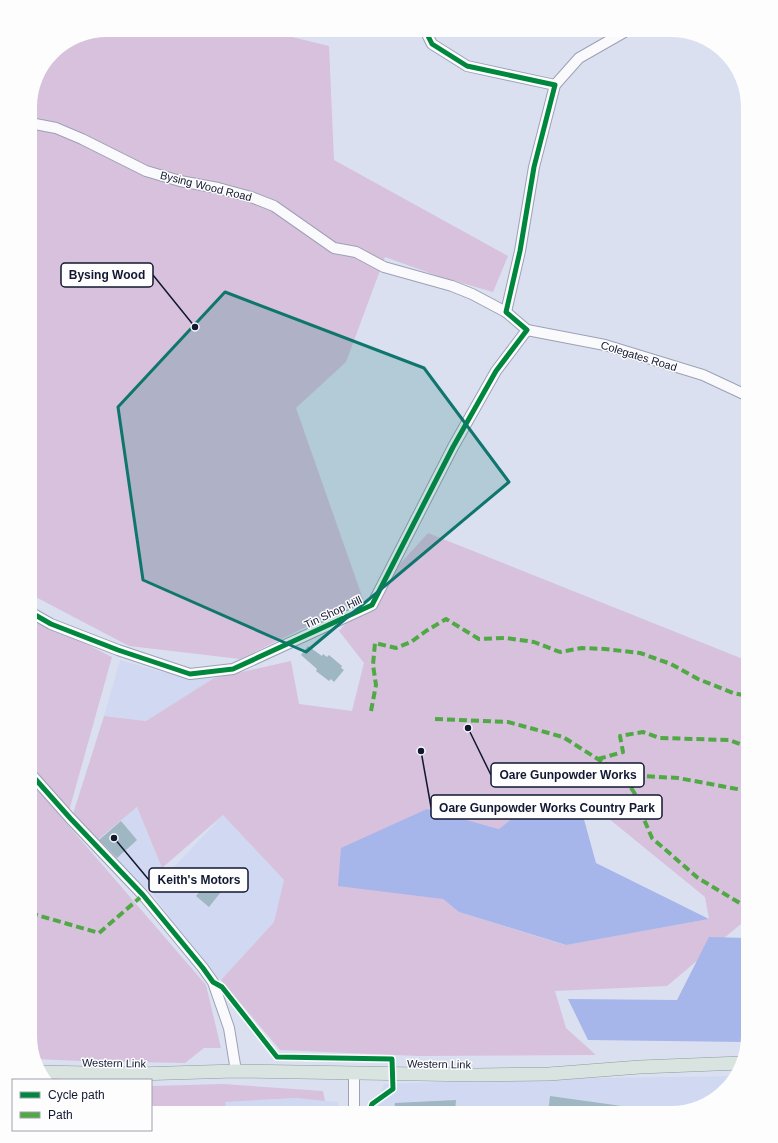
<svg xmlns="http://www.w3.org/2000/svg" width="778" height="1143" viewBox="0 0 778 1143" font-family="Arial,sans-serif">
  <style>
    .built { fill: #d1d9f2 }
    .green { fill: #d7c1dc; fill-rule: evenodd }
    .water { fill: #a6b5ea }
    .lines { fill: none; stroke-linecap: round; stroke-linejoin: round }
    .stream { stroke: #a6b5ea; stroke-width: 3 }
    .building { fill: #9fb7c2 }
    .minor-casing { stroke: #9ca1b5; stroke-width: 12 }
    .major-casing { stroke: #899d9c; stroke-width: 14 }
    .minor { stroke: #fafafd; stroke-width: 10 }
    .major { stroke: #d9e4e1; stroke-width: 13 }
    .quiet { stroke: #51a945; stroke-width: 4; stroke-dasharray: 8 4; stroke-linecap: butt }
    .cycleway-casing { stroke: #fdfdfd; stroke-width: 8 }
    .cycleway { stroke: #00873e; stroke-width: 5 }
    .marked { fill: #0f766e; fill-opacity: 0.2; stroke: #0f766e; stroke-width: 3; stroke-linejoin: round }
    .labels { text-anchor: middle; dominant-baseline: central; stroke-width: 3; stroke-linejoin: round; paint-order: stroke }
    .street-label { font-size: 11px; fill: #121732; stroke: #fdfdfd }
    .leader { fill: none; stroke: #121732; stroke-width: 1.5 }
    .callout-dot { fill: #121732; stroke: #fdfdfd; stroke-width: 1.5 }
    .callout { fill: #fdfdfd; stroke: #121732; stroke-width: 1.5 }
    .callout-label { font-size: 12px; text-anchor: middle; font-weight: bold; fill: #121732 }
  </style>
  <rect width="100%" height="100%" fill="#dbe0f0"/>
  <!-- built -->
  <g class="built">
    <path d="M120,660l42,12 52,6 -68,43 -42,-5z"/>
    <path d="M137,807l25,61 -16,20 -31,-25 -20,-21z"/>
    <path d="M223,815l62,66 -11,41 -53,58 -18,-12 -52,-77z"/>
    <path d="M736,1076l-27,27 -38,10h-300l13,-29 145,-5z"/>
    <path d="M296,1098l42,4 2,11h-141v-4l26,-1v-6z"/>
  </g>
  <!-- green -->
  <g class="green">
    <path d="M107,30h156l66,16 5,114 174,96 -15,36 -55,-16 -53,-19 -39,105 -50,46 67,191 -123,60 -111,-13 -99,-52v-491l6,-25 17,-25 25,-17z"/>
    <path d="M428,533l320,128v257l-81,68 -112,5 11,37 30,27 -178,1 -138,-6 -59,-70 53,-58 10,-42 -61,-65 -61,53 -25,-61 -42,35 -22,-28 31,-98 42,5 68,-43 77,-17 8,43 53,7 12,-48 -25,-32zM592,805l113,92 4,22 -144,26 -106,-33 -16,-13 -16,-90 72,20 26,-20z"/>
    <path d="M30,616l82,41 -43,154 -39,-44z"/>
    <path d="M30,781l176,204 15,63h-17l-19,15 -104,-2 -45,-2 -6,-23z"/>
    <path d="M223,1084l100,7 2,10 -29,-3 -71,4 1,6 -27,1v4h-48v-27z"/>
  </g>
  <!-- water -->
  <g class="water">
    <path d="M580,805l16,58 113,56 -143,26 -107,-33 -16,-13 -105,-13 3,-38 86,-39 72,20 25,-20z"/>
    <path d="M709,937l39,1v98l-2,6 -158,-2 -20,-41 109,1z"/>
  </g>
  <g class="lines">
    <!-- stream -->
    <path class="stream" d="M744,889l4,-1"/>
  </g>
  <!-- building -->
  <g class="building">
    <path d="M308,646l14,10 1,-2 4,3 2,-2 13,11 -1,2 3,2 -10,12 -3,-3 -2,2 -13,-10 1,-2 -16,-14z"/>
    <path d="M121,821l16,19 -20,18 -18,-18z"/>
    <path d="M218,867l14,11 -23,29 -13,-11 6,-7 -12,-9 10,-12 11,8z"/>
    <path d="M550,1096l86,12v5h-88z"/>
    <path d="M456,1100l-1,13h-61l1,-10z"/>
  </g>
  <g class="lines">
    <defs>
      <g id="minor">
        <path d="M425,30l7,14 35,22 88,19"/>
        <path d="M30,123l26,5 26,11 64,32 34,10 38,7 33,9 23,9 60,42 22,4 28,15 68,19 20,8 34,18 21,18"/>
        <path d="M506,312l14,-61 14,-84 21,-82 24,-27 49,-28"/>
        <path d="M527,330l78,15 98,30 45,21"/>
        <path d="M30,612l21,12 67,26 72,24 43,-5 139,-64 81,-158 43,-76 31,-41"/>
        <path d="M30,773l40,45 73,77 60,73 10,14 16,46 7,43"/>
        <path d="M354,1073v40"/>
      </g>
      <path id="major" d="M40,1072l97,2 99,-3 241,4 72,-1 91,-7 101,-4"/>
    </defs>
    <!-- minor casing -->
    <use href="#minor" class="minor-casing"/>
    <!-- major casing -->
    <use href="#major" class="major-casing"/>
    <!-- minor -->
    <use href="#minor" class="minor"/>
    <!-- major -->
    <use href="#major" class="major"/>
    <!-- quiet -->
    <g class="quiet">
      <path d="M371,711l5,-26 -3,-20 2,-22 21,5 15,-6 15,-11 20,-12 33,20 27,-1 28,4 26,10 22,-4 23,1 35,4 31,11 27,15 35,14 15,3"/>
      <path d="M435,719l73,3 55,15 60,38 12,19 5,16 12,28 46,40 50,30"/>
      <path d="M598,759l25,-7 -3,-16 23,-4 17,6 69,2 19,7"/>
      <path d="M623,775l55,3 70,13"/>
      <path d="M30,913l69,20 44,-38"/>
    </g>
    <defs>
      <g id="cycleway">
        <path d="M30,612l21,12 67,26 72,24 43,-5 139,-64 81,-158 43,-76 31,-41 -21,-18 14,-61 14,-84 21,-82 -88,-19 -35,-22 -7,-14"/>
        <path d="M30,773l40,45 73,77 60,73 10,14 9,5 55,70 115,2 1,30 -21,15 -3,9"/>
      </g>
    </defs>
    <!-- cycleway casing -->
    <use href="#cycleway" class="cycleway-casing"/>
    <!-- cycleway -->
    <use href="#cycleway" class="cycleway"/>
  </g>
  <!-- marked area -->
  <path class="marked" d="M225,292l199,76 85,114 -203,170 -163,-72 -25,-173z"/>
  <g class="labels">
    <!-- street labels -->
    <g class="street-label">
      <text transform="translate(206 186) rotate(14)">Bysing Wood Road</text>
      <text transform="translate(639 356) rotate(17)">Colegates Road</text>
      <text transform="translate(333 612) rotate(-25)">Tin Shop Hill</text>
      <text transform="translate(114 1063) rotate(1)">Western Link</text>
      <text transform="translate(439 1064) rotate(1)">Western Link</text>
    </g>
  </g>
  <!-- crop -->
  <path d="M0 0H778V1143H0ZM107 37H671A70 70 0 0 1 741 107V1036A70 70 0 0 1 671 1106H107A70 70 0 0 1 37 1036V107A70 70 0 0 1 107 37Z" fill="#fdfdfd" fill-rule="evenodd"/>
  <!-- callouts -->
  <path class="leader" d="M195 327L153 275M468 728L491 775M421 751L431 807M114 838L149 880"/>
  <g class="callout-dot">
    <circle cx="195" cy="327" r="4"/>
    <circle cx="468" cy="728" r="4"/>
    <circle cx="421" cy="751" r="4"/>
    <circle cx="114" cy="838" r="4"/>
  </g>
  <g class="callout">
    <rect x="61" y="263" width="92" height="24" rx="4"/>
    <rect x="491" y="763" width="153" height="24" rx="4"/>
    <rect x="431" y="795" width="231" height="24" rx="4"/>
    <rect x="149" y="868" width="99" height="24" rx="4"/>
  </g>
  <g class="callout-label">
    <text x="107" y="279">Bysing Wood</text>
    <text x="568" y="779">Oare Gunpowder Works</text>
    <text x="547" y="812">Oare Gunpowder Works Country Park</text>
    <text x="199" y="884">Keith's Motors</text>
  </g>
  <!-- legend -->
  <rect x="12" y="1079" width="140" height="52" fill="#fdfdfd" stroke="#9fa1ac"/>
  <rect x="20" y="1092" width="20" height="6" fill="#00873e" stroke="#9fa1ac"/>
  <text x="48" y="1099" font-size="12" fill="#121732">Cycle path</text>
  <rect x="20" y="1112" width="20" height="6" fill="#51a945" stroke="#9fa1ac"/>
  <text x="48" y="1119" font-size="12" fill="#121732">Path</text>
</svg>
